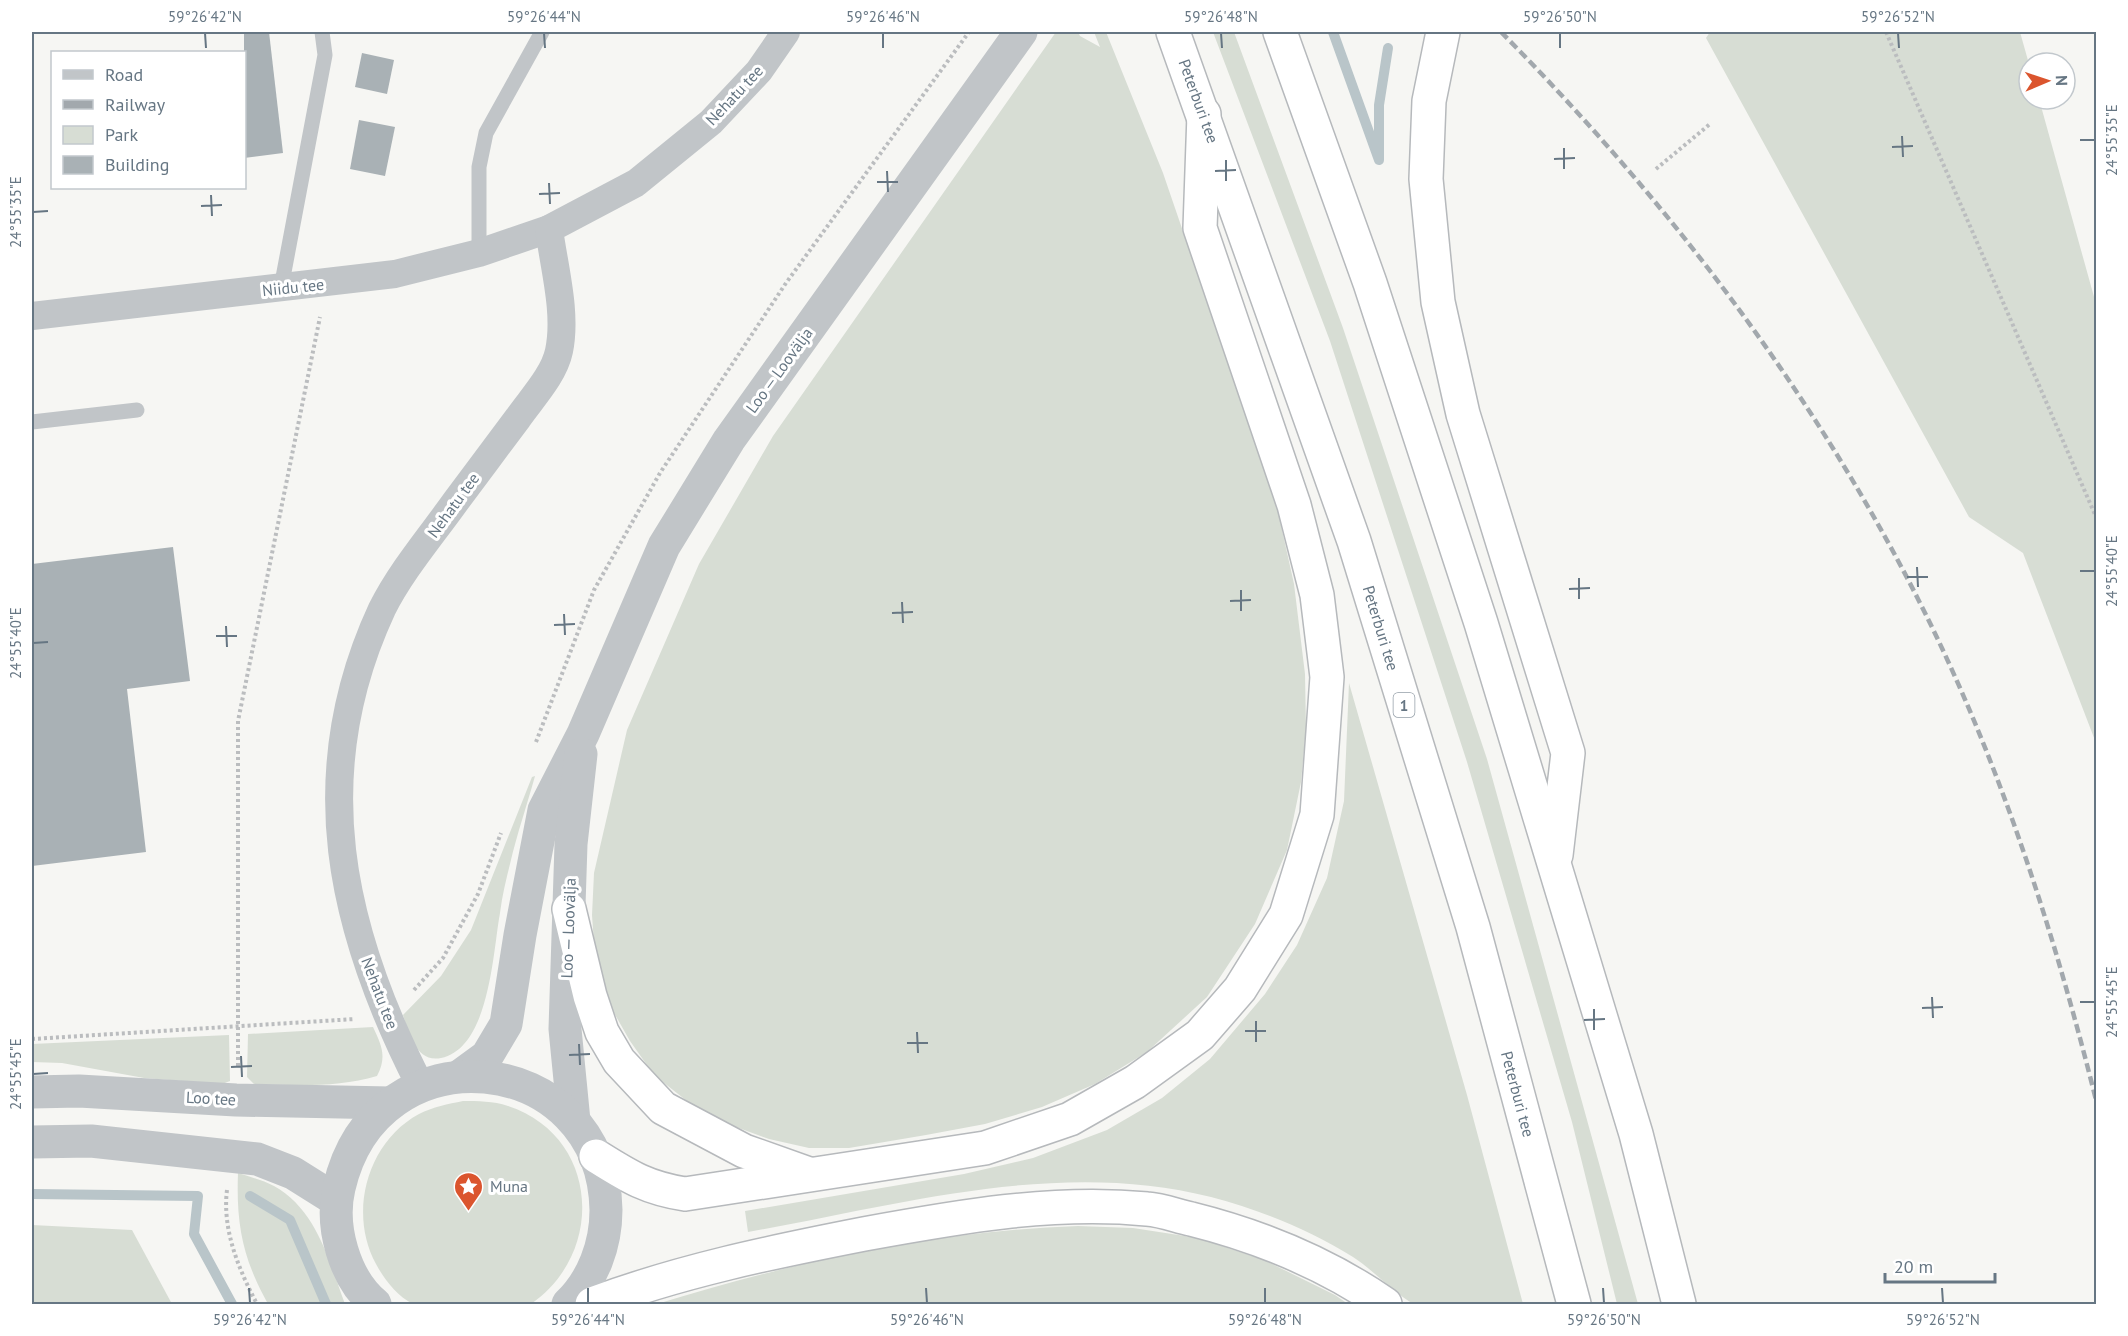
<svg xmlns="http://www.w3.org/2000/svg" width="2128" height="1336" viewBox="0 0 2128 1336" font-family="'PT Sans',sans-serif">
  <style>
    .green { fill: #d7ddd4 }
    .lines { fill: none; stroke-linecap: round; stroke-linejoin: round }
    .stream { stroke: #b9c5c9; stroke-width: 10 }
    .building { fill: #a9b1b5 }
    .trunk-casing { stroke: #b6b9bc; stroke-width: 36 }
    .path { stroke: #bbbdbf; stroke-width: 4; stroke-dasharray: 3 3; stroke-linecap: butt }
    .service { stroke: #c1c5c8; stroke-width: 15 }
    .minor { stroke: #c1c5c8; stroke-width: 28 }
    .tertiary { stroke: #c1c5c8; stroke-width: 33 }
    .trunk { stroke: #fff; stroke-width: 33 }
    .rail { stroke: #a2a8ad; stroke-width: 4.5; stroke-dasharray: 9 4.5; stroke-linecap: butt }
    .ticks { fill: none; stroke: #667683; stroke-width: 2 }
    .labels { text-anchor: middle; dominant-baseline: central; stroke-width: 6; stroke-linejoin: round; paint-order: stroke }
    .shield { fill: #fff; stroke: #949fa8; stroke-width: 1.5 }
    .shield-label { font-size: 15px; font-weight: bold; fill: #667683 }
    .street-label { font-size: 16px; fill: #667683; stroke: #fff }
    .poi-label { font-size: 16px; fill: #667683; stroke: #fff; text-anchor: start }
    .neatline { fill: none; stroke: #667683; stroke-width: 2 }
    .ticks-label { font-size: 15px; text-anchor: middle; fill: #667683 }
  </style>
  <rect width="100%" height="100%" fill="#f6f6f3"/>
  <!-- green -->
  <g class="green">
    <path d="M1056,32h22l2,4 20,11 -6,-15h12l57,141 113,330 18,81 11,90 1,54 -5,54 -14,68 -32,74 -48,73 -60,55 -52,32 -53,23 -57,17 -59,11 -77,13h-40l-40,-9 -63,-23 -52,-41 -24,-34 -21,-37 -14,-46 -3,-43 2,-42 33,-143 72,-166 74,-128z"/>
    <path d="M1213,32h21l109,296 144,431 151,545h-21l-45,-182 -105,-360 -137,-421z"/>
    <path d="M1710,32h310l9,32v35h10l57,205v439l-73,-190 -54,-36 -263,-479z"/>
    <path d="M1349,683l118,412 56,209c-15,1 -101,4 -109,0 -18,-9 -42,-35 -61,-47 -44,-27 -92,-47 -142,-60 -152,-39 -312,8 -463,35l-3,-21 219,-37 69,-16 74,-28 55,-32 48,-39 55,-65 32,-49 30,-67 17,-77z"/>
    <path d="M535,776c-8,29 -18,58 -25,88 -4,16 -8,32 -10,49 -7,37 -10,135 -59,145 -25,5 -32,-25 -38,-43l38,-39 30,-46 61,-153z"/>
    <path d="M373,1027c9,19 14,30 4,49 -40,12 -82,9 -123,8l-7,-7 1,-43z"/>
    <path d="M229,1035l1,46 -8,3 -78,-6 -82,-15 -30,-1v-18z"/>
    <path d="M463,1101c15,0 30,0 45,5 91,30 98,146 23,198 -19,1 -107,5 -118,0 -16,-8 -29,-25 -37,-40 -28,-51 -9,-122 43,-150 14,-7 29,-10 44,-13z"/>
    <path d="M238,1173c12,4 25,7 36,13 43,24 55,75 71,118h-77c-25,-45 -32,-79 -30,-131z"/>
    <path d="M32,1225l100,5 40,74h-140z"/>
    <path d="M1078,1226l55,2 65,10 66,22 71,35 13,9h-691c136,-42 278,-73 421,-78z"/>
  </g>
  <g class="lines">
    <!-- stream -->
    <g class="stream">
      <path d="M1333,32l46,128v-55l9,-57"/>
      <path d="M32,1194l166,2 -4,38 38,70"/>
      <path d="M250,1196l40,24 36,84"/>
    </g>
  </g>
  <!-- building -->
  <g class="building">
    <path d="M244,32h25l14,121 -39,5z"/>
    <path d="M362,53l32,7 -7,34 -32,-7z"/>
    <path d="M359,120l36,7 -10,49 -35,-7z"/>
    <path d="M173,547l17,134 -63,8 19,163 -114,14v-302z"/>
  </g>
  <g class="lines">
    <defs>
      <g id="trunk">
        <path d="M1173,32l181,509 119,386 101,377"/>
        <path d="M1280,32l90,251 111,340 155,511 43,170"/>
        <path d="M1443,32l-14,69 -3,78 12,123 25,112 105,339 -12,102"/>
        <path d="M569,909l21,87 12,36 17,29 44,47 81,43 65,23"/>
        <path d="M596,1156c32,20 50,32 89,38l300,-46 85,-29 65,-37 65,-47 40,-46 46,-74 31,-100 10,-138 -10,-82 -23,-90 -94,-277 4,-114"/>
        <path d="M592,1304c88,-33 180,-52 272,-70 93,-17 187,-34 283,-25 15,1 30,7 44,10 68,17 136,45 194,85"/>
      </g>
    </defs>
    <!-- trunk casing -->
    <use href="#trunk" class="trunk-casing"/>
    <!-- path -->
    <g class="path">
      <path d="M1886,32l210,485"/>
      <path d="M1656,169l54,-45"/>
      <path d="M536,742l58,-152 66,-117 126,-190 183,-251"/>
      <path d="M414,990l29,-32 35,-64 23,-61"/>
      <path d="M32,1039l323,-20"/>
      <path d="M238,1066v-345l82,-404"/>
      <path d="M227,1190c-5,40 12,80 30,114"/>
    </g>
    <!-- service -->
    <g class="service">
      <path d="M479,253v-86l7,-34 56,-101"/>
      <path d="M281,288l44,-233 -3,-23"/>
      <path d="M32,422l105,-12"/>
    </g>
    <!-- minor -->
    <g class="minor">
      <path d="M32,316l363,-42 84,-21 70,-24"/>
      <path d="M420,1085c-80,-156 -115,-310 -38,-476 19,-38 49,-73 74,-108 21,-28 41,-55 62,-83 14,-20 36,-43 41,-67 8,-38 -5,-84 -10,-122l87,-46 75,-61 48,-51 27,-39"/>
    </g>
    <!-- tertiary -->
    <g class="tertiary">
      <path d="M461,1075l26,-19 19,-32 14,-89 24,-125 39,-76 81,-188 65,-106 292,-408"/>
      <path d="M32,1092l47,-1 157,9 154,3"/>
      <path d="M574,1121l-9,-92 6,-185 10,-90"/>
      <path d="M32,1142l59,-1 166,18 36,14 43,27"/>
      <path d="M375,1304c-31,-26 -45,-78 -36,-116 37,-163 264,-140 267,22 0,35 -13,70 -38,94"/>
    </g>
    <!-- trunk -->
    <use href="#trunk" class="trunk"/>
    <!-- rail -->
    <path class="rail" d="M1501,32c165,167 309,355 416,565 81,159 136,331 179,503"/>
  </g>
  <!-- ticks -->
  <path class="ticks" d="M205,33l1,15M544,33l1,15M883,33v15M1221,33l1,15M1560,33v15M1898,33l1,15M1902,136l1,21M2080,140h15M1892,147l21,-1M1564,148v21M1554,159l21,-1M1226,160v21M887,171l1,21M1215,171l21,-1M877,182h21M549,183l1,21M539,194l21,-1M211,195l1,21M201,206l21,-1M33,212l15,-1M1917,567l1,20M2080,571h15M1907,577h21M1579,578v21M1569,589l21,-1M1241,590v21M1230,601l21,-1M902,602l1,21M892,613l21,-1M564,614l1,21M554,625l21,-1M226,626l1,21M216,636h21M33,643l15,-1M1932,997l1,21M2080,1002h15M1922,1008l21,-1M1594,1009v21M1584,1020l21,-1M1256,1021v21M1245,1031h21M917,1032l1,21M907,1043h21M579,1044l1,21M569,1055l21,-1M241,1056l1,21M231,1067l21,-1M33,1074l15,-1M249,1288l1,15M588,1288v15M926,1288l1,15M1265,1288v15M1603,1288l1,15M1942,1288l1,15"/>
  <!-- icons -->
  <defs>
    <symbol id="sight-pin" viewBox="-11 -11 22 30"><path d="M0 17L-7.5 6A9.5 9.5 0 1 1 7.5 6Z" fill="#db552e" stroke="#fff"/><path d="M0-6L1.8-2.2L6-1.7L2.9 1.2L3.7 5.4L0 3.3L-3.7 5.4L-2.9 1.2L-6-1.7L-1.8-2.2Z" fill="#fff"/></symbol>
  </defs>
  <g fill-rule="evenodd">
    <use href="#sight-pin" x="452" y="1170" width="33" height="45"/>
  </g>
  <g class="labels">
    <!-- shield labels -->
    <rect class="shield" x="1393.5" y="693" width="21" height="24" rx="4.5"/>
    <g class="shield-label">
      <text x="1404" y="705">1</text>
    </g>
    <!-- street labels -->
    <g class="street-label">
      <text transform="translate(734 95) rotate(-47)">Nehatu tee</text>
      <text transform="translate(1199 101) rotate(70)">Peterburi tee</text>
      <text transform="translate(293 287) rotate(-6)">Niidu tee</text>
      <text transform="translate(779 370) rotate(-54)">Loo — Loovälja</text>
      <text transform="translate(453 505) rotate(-54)">Nehatu tee</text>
      <text transform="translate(1381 628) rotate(73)">Peterburi tee</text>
      <text transform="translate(568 928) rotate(-88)">Loo — Loovälja</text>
      <text transform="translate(380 993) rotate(69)">Nehatu tee</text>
      <text transform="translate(1518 1094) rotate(75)">Peterburi tee</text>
      <text transform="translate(211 1098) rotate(3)">Loo tee</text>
    </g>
    <!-- poi labels -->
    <g class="poi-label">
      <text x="490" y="1186">Muna</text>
    </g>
  </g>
  <!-- border -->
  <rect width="2128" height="1336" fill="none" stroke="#ffffff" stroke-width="66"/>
  <!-- legend -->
  <rect x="51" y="51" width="195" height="138" fill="#ffffff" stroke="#c2c8cd" stroke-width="1.5"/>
  <rect x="63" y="70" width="30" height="9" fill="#c1c5c8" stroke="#c2c8cd" stroke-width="1.5"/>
  <text x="105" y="81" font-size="18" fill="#667683">Road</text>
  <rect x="63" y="100" width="30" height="9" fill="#a2a8ad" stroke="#c2c8cd" stroke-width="1.5"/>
  <text x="105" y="111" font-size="18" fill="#667683">Railway</text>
  <rect x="63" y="126" width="30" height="18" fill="#d7ddd4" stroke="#c2c8cd" stroke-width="1.5"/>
  <text x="105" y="141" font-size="18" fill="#667683">Park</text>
  <rect x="63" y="156" width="30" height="18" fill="#a9b1b5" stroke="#c2c8cd" stroke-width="1.5"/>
  <text x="105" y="171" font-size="18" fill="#667683">Building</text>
  <!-- north arrow -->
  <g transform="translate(2047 81) rotate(88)"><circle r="28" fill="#ffffff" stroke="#c2c8cd" stroke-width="1.5"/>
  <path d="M0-4.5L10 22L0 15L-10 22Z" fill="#db552e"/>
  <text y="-9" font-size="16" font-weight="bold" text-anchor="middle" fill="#667683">N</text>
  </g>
  <!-- scale -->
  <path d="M1885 1273v9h110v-9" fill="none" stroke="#667683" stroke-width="3"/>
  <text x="1894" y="1273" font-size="18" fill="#667683" stroke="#ffffff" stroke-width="4.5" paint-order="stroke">20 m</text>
  <rect x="33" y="33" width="2062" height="1270" class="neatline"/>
  <g class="ticks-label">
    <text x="205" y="22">59°26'42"N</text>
    <text x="544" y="22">59°26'44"N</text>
    <text x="883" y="22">59°26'46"N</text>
    <text x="1221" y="22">59°26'48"N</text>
    <text x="1560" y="22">59°26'50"N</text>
    <text x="1898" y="22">59°26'52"N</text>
    <text transform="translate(2112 140) rotate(-90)" y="5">24°55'35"E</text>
    <text transform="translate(16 212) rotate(-90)" y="5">24°55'35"E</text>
    <text transform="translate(2112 571) rotate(-90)" y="5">24°55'40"E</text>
    <text transform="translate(16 643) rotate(-90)" y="5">24°55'40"E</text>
    <text transform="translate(2112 1002) rotate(-90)" y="5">24°55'45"E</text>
    <text transform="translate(16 1074) rotate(-90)" y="5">24°55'45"E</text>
    <text x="250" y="1325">59°26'42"N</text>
    <text x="588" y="1325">59°26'44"N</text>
    <text x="927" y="1325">59°26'46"N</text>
    <text x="1265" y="1325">59°26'48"N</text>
    <text x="1604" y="1325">59°26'50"N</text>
    <text x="1943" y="1325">59°26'52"N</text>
  </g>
</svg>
